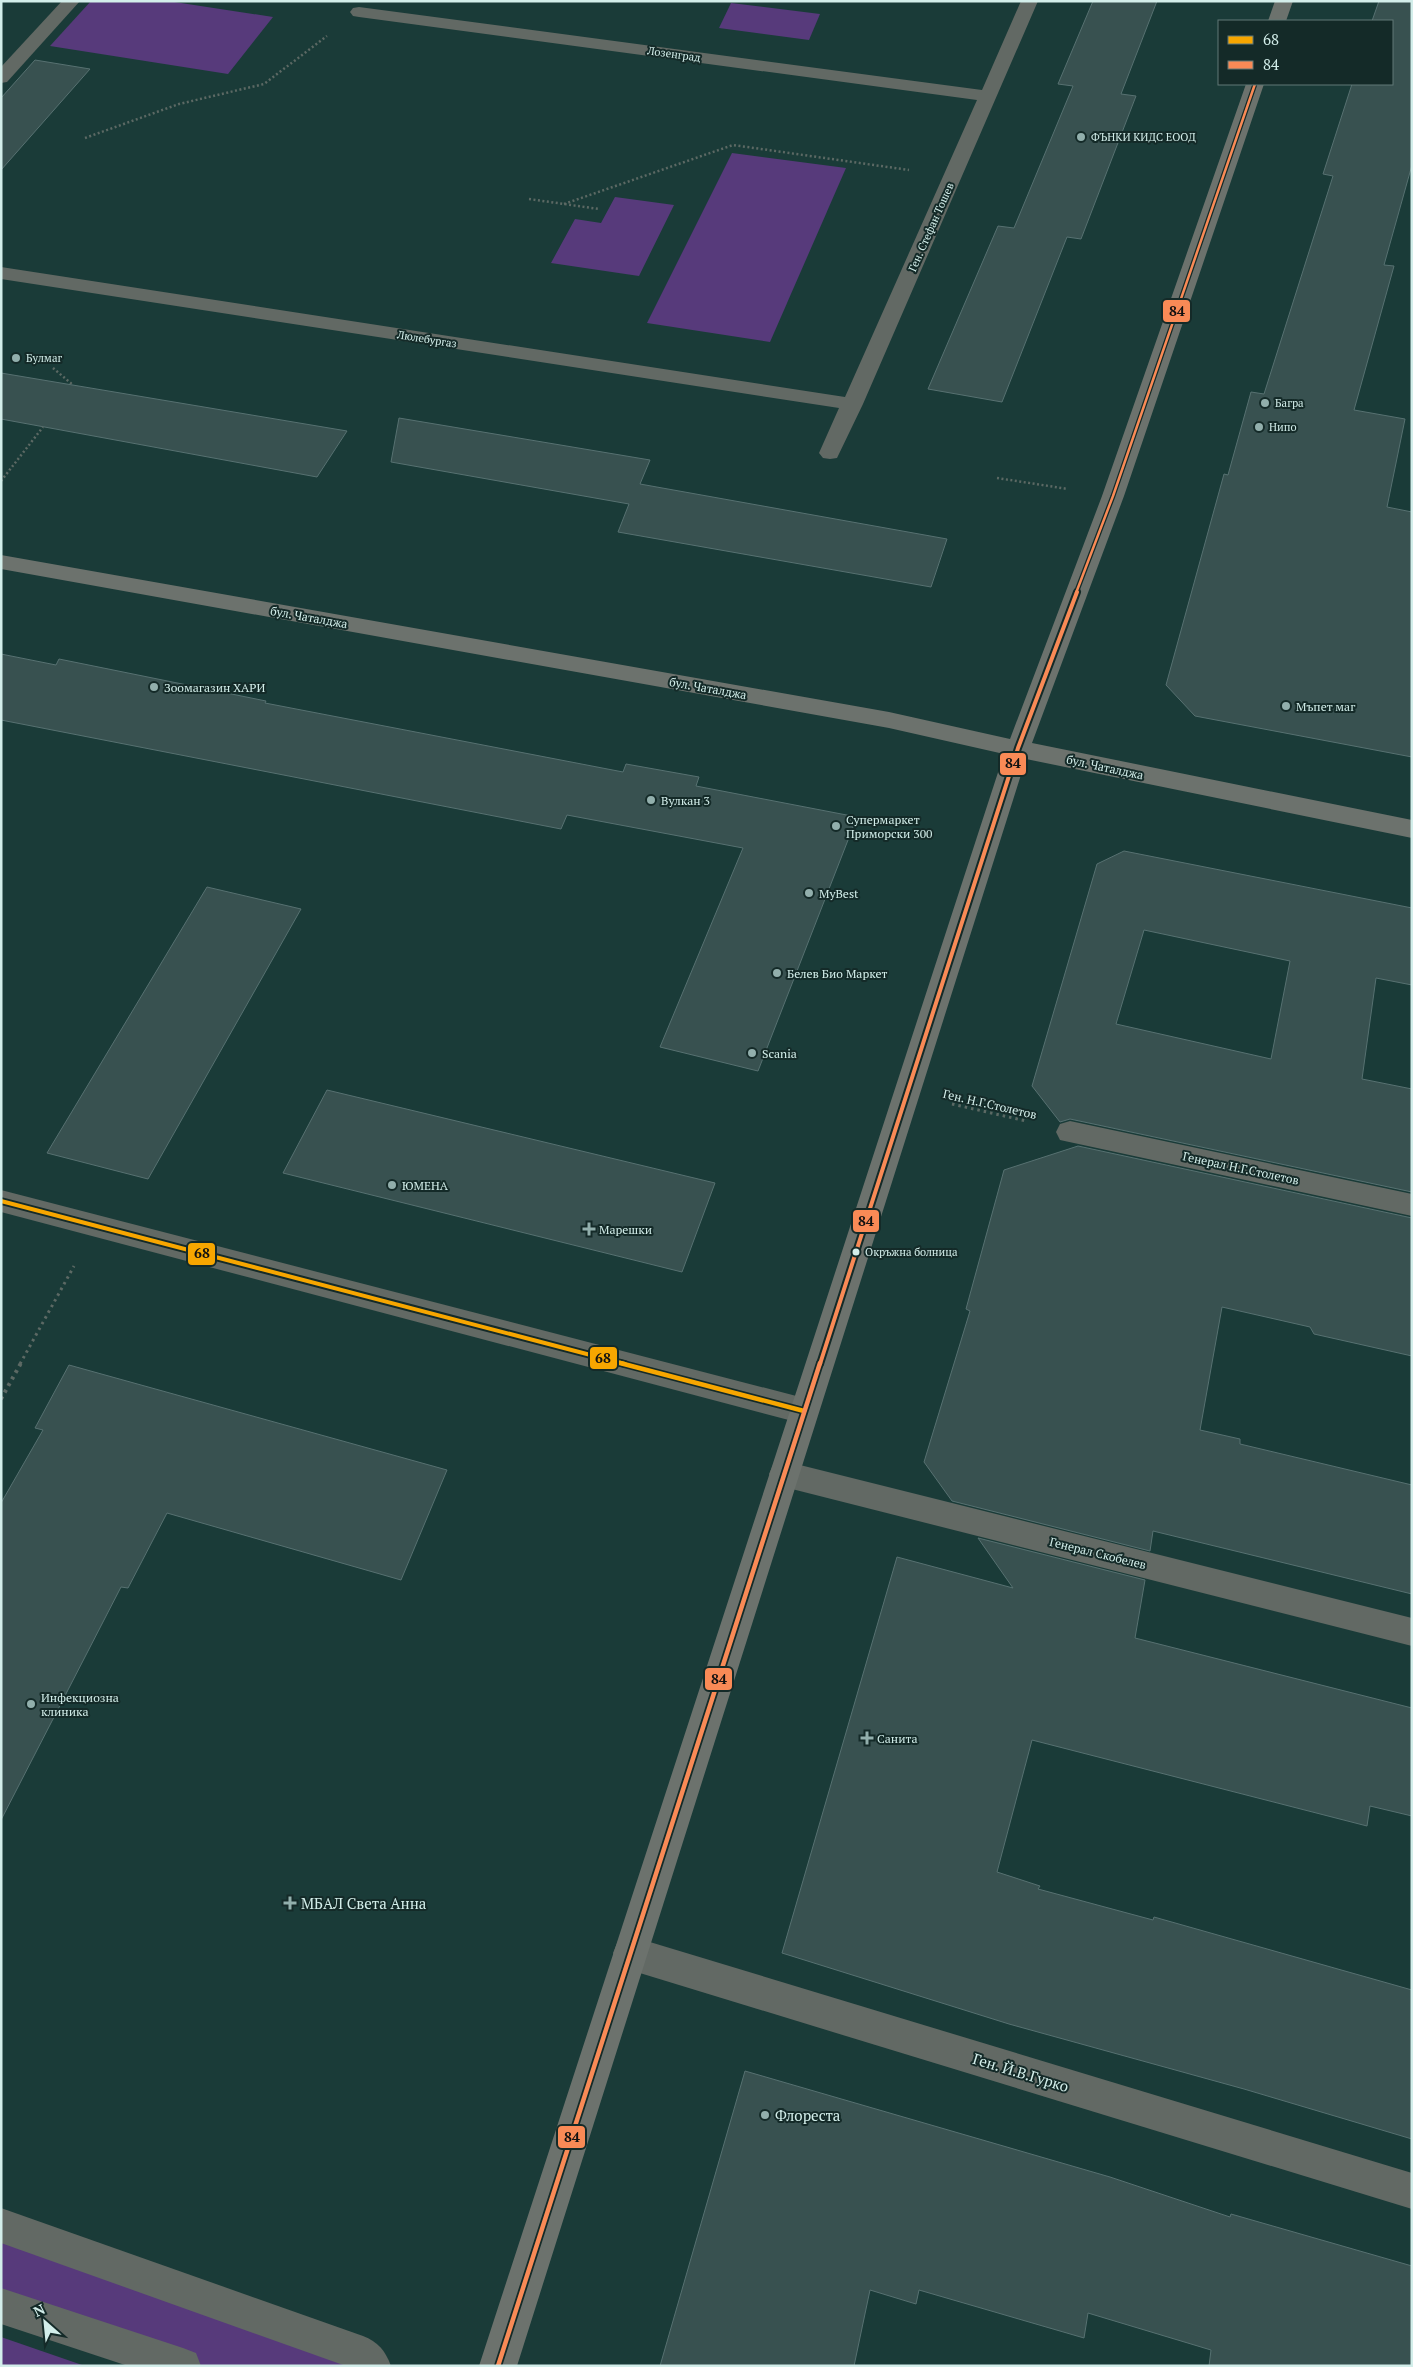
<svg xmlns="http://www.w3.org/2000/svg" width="1413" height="2367" viewBox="0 0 1413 2367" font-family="'PT Serif',serif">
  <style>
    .green { fill: #573a7b }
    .building { fill: #385150; stroke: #577171; fill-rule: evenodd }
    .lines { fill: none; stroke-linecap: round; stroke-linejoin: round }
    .path-far2 { stroke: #5c6964; stroke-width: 2.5; stroke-dasharray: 2 2.5; stroke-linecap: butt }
    .path-far1 { stroke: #5c6964; stroke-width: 3; stroke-dasharray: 2.5 4; stroke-linecap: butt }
    .path { stroke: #5c6964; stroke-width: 4; stroke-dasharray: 3 4.5; stroke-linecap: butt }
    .lane { fill: #626964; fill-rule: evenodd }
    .street { fill: #626964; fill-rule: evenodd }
    .secondary { fill: #6c726d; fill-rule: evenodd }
    .bus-1-far1-casing { stroke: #142a28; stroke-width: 8 }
    .bus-1-casing { stroke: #142a28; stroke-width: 8 }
    .bus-2-far2-casing { stroke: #142a28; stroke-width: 5 }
    .bus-2-far1-casing { stroke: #142a28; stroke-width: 8 }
    .bus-2-casing { stroke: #142a28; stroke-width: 8 }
    .bus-1-far1 { stroke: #f7a600; stroke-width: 4 }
    .bus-1 { stroke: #f7a600; stroke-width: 4.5 }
    .bus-2-far2 { stroke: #f98a56; stroke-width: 2.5 }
    .bus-2-far1 { stroke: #f98a56; stroke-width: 4 }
    .bus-2 { stroke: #f98a56; stroke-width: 4.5 }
    .poi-dot { fill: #92afac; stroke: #142a28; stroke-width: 2 }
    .bus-dot { fill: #d3eeea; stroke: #142a28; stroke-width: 2 }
    .labels { text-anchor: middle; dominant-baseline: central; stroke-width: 4; stroke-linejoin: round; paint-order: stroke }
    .far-street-label { font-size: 11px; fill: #d3eeea; stroke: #142a28 }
    .far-poi-label { font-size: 11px; fill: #d3eeea; stroke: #142a28; text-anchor: start }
    .bus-label { font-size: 11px; fill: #d3eeea; stroke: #142a28; text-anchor: start }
    .street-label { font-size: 12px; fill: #d3eeea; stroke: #142a28 }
    .poi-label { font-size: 12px; fill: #d3eeea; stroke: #142a28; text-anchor: start }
    .near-poi-label { font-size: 15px; fill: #d3eeea; stroke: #142a28; text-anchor: start }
    .near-street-label { font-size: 15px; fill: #d3eeea; stroke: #142a28 }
    .line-badge { stroke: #142a28; stroke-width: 2 }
    .pale-badge-label { font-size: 14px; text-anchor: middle; font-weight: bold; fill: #111 }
  </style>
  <rect width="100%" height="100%" fill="#1a3b38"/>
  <!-- green -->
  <g class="green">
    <path d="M91,1h77l105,16 -45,57 -178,-28z"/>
    <path d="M731,3l89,11 -11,26 -90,-12z"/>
    <path d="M732,153l114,15 -76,174 -123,-19z"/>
    <path d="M615,197l59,8 -35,71 -88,-13 24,-44 26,4z"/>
    <path d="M1,2225l357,141h-175l-182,-60z"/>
    <path d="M1,2337l84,29h-84z"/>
  </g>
  <!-- building -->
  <g class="building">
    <path d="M1093,1h64l-36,93 15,2 -55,143 -14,-2 -65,165 -74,-13 70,-163 16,2 59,-142 -15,-2z"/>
    <path d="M1379,1h33v164l-28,100 10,1 -40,144 51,9 -18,88 25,5v245l-217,-41 -29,-31 58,-211 4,1 23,-83 13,2 69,-218 -10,-2 29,-90h40v-63h-20z"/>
    <path d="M35,60l55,9 -89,101v-72z"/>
    <path d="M1,373l346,58 -30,46 -316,-58z"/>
    <path d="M399,418l251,42 -10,24 307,55 -16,48 -313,-55 11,-28 -238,-42z"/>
    <path d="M1,654l55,11 3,-6 207,42 -1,2 358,69 3,-8 73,13 -3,9 161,31 -99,254 -98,-24 83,-199 -176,-33 -6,14 -560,-109z"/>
    <path d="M1124,851l288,57v77l-36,-7 -14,101 50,10v103l-342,-73 -10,3 -28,-36 65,-222zM1144,930l146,31 -19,98 -155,-35z"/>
    <path d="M207,887l94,22 -153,270 -101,-26z"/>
    <path d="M327,1090l388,93 -33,89 -399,-99z"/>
    <path d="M1078,1146l334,72v138l-98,-22 -4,-7 -88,-20 -22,123 40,9v5l172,41v109l-259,-63 -3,20 -198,-50 -28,-39 46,-151 -4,-2 38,-139z"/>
    <path d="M69,1365l378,105 -46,110 -234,-67 -39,75 -7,-1 -120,233v-317l42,-73 -8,-2z"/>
    <path d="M978,1538l167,42 -10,58 277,70v108l-42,-10 -3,20 -335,-86 -35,132 43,14 -2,3 115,31 1,-3 258,73v149l-168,-50 -235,-65 -227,-71 115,-396 116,31z"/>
    <path d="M745,2071l365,106 120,40 1,-3 181,52v100h-203l2,-16 -123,-37 -4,25 -165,-48 -3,14 -46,-14 -16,76h-194z"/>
  </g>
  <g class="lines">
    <!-- path-far2 -->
    <g class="path-far2">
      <path d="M85,138l94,-34 85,-20 63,-48"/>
      <path d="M529,199l70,10"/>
      <path d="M564,204l169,-59 176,25"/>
      <path d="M53,368l20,17"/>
      <path d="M997,478l71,11"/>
      <path d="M1,481l42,-54"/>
    </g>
    <!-- path-far1 -->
    <g class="path-far1">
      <path d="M952,1104l74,17"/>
      <path d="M20,1364l54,-98"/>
    </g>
    <!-- path -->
    <path class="path" d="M1,1399l20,-36"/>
    <!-- lane -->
    <g class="lane">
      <path d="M1,2208l362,128c15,6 22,14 28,30h-45l-345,-123z"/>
      <path d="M1,2288l182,60 13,5 5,13h-73l-127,-42z"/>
    </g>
    <!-- street -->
    <g class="street">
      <path d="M62,1h18l-73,81 -6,1v-16z"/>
      <path d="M1021,1h17l-175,403 -26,54 -7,1 -7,-1 -4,-5 20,-45 -838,-129v-12l844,130 132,-297 -618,-83 -6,-1 -3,-4 3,-4 6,-1 623,83z"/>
      <path d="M1070,1121l342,73v22l-352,-76 -4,-8 4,-8z"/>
      <path d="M1,1190l803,208 10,4 5,9 -5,9 -10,4 -803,-212z"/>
      <path d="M784,1461l628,157v28l-628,-159 -11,-4 -4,-9 4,-9z"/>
      <path d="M630,1936l782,237v36l-782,-239 -12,-5 -5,-12 5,-12z"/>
    </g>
    <!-- secondary -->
    <g class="secondary">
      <path d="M1275,1h18l-7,20h-18z"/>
      <path d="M1246,84h18l-140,412 -92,247 380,77v18l-386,-79 -509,1607h-38l525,-1612 -115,-26 -888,-159v-14l888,157 121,27 92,-243z"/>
    </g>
    <defs>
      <path id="bus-1-far1" d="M1,1201l624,163"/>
      <path id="bus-1" d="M620,1363l184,48"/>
      <path id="bus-2-far2" d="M1076,593l37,-97 142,-412"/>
      <path id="bus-2-far1" d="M820,1364l198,-616 59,-156"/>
      <path id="bus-2" d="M498,2366l322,-1003"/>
    </defs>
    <!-- bus-1-far1 casing -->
    <use href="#bus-1-far1" class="bus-1-far1-casing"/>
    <!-- bus-1 casing -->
    <use href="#bus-1" class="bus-1-casing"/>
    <!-- bus-2-far2 casing -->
    <use href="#bus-2-far2" class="bus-2-far2-casing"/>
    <!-- bus-2-far1 casing -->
    <use href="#bus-2-far1" class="bus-2-far1-casing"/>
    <!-- bus-2 casing -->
    <use href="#bus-2" class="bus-2-casing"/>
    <!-- bus-1-far1 -->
    <use href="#bus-1-far1" class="bus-1-far1"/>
    <!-- bus-1 -->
    <use href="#bus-1" class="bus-1"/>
    <!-- bus-2-far2 -->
    <use href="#bus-2-far2" class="bus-2-far2"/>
    <!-- bus-2-far1 -->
    <use href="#bus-2-far1" class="bus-2-far1"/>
    <!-- bus-2 -->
    <use href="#bus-2" class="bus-2"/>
  </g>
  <!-- markers -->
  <g class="poi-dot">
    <circle cx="1081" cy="137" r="5"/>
    <circle cx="16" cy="358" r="5"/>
    <circle cx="1265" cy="403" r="5"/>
    <circle cx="1259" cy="427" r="5"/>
    <circle cx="154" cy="687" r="5"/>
    <circle cx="1286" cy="706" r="5"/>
    <circle cx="651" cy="800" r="5"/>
    <circle cx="836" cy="826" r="5"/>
    <circle cx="809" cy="893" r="5"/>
    <circle cx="777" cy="973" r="5"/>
    <circle cx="752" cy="1053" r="5"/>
    <circle cx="392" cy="1185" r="5"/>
    <path d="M586.5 1221.5h5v5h5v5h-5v5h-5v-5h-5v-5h5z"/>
    <circle cx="31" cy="1704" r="5"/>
    <path d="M864.5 1730.5h5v5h5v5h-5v5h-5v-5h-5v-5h5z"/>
    <path d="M287.5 1895.5h5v5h5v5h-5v5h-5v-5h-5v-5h5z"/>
    <circle cx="765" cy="2115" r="5"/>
  </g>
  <circle class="bus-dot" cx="856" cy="1252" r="4.5"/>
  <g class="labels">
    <!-- far-street labels -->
    <g class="far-street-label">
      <text transform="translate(674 54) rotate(8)">Лозенград</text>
      <text transform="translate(931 227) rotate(-66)">Ген. Стефан Тошев</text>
      <text transform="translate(427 339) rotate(9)">Люлебургаз</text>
    </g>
    <!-- far-poi labels -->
    <g class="far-poi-label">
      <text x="1091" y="137">ФЪНКИ КИДС ЕООД</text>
      <text x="26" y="358">Булмаг</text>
      <text x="1275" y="403">Багра</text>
      <text x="1269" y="427">Нипо</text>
    </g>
    <!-- bus labels -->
    <g class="bus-label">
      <text x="865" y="1252">Окръжна болница</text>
    </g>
    <!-- street labels -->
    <g class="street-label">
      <text transform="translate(309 617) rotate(10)">бул. Чаталджа</text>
      <text transform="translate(708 688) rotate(10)">бул. Чаталджа</text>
      <text transform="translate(1105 767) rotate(12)">бул. Чаталджа</text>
      <text transform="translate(990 1104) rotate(13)">Ген. Н.Г.Столетов</text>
      <text transform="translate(1241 1168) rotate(12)">Генерал Н.Г.Столетов</text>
      <text transform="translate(1098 1553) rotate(14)">Генерал Скобелев</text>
    </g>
    <!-- poi labels -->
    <g class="poi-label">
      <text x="164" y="687">Зоомагазин ХАРИ</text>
      <text x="1296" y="706">Мъпет маг</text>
      <text x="661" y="800">Вулкан 3</text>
      <text x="846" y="819">Супермаркет<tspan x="846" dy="14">Приморски 300</tspan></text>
      <text x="819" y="893">MyBest</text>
      <text x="787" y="973">Белев Био Маркет</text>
      <text x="762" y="1053">Scania</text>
      <text x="402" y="1185">ЮМЕНА</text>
      <text x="599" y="1229">Марешки</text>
      <text x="41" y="1697">Инфекциозна<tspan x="41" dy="14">клиника</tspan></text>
      <text x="877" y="1738">Санита</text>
    </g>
    <!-- near-poi labels -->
    <g class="near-poi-label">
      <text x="301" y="1903">МБАЛ Света Анна</text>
      <text x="775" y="2115">Флореста</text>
    </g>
    <!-- near-street labels -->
    <g class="near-street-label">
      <text transform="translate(1021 2072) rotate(17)">Ген. Й.В.Гурко</text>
    </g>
  </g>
  <g class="line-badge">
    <rect x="1162" y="299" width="29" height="24" rx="5" fill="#f98a56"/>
    <rect x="999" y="752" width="28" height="24" rx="5" fill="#f98a56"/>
    <rect x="852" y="1209" width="28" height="24" rx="5" fill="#f98a56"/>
    <rect x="187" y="1242" width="29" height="24" rx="5" fill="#f7a600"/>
    <rect x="589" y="1346" width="29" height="24" rx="5" fill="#f7a600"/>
    <rect x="704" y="1667" width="29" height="24" rx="5" fill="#f98a56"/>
    <rect x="557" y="2125" width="29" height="24" rx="5" fill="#f98a56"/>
  </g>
  <g class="pale-badge-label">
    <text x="1177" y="316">84</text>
    <text x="1013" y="768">84</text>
    <text x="866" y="1226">84</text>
    <text x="202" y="1258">68</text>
    <text x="603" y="1363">68</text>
    <text x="719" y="1684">84</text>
    <text x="572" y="2142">84</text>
  </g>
  <!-- border -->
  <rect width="1413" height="2367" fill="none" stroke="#d3eeea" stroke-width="5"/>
  <!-- legend -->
  <rect x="1218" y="20" width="175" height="65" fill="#142a28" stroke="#607876"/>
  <rect x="1228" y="36" width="25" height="8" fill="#f7a600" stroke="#607876"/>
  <text x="1263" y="45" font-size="15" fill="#d3eeea">68</text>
  <rect x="1228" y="61" width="25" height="8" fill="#f98a56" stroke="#607876"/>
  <text x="1263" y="70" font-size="15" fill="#d3eeea">84</text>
  <!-- north arrow -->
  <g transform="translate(45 2322) rotate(333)" stroke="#142a28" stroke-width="4" paint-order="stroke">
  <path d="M0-4L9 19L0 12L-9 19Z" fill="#d3eeea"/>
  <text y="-8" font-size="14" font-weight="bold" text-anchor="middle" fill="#d3eeea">N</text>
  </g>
</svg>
